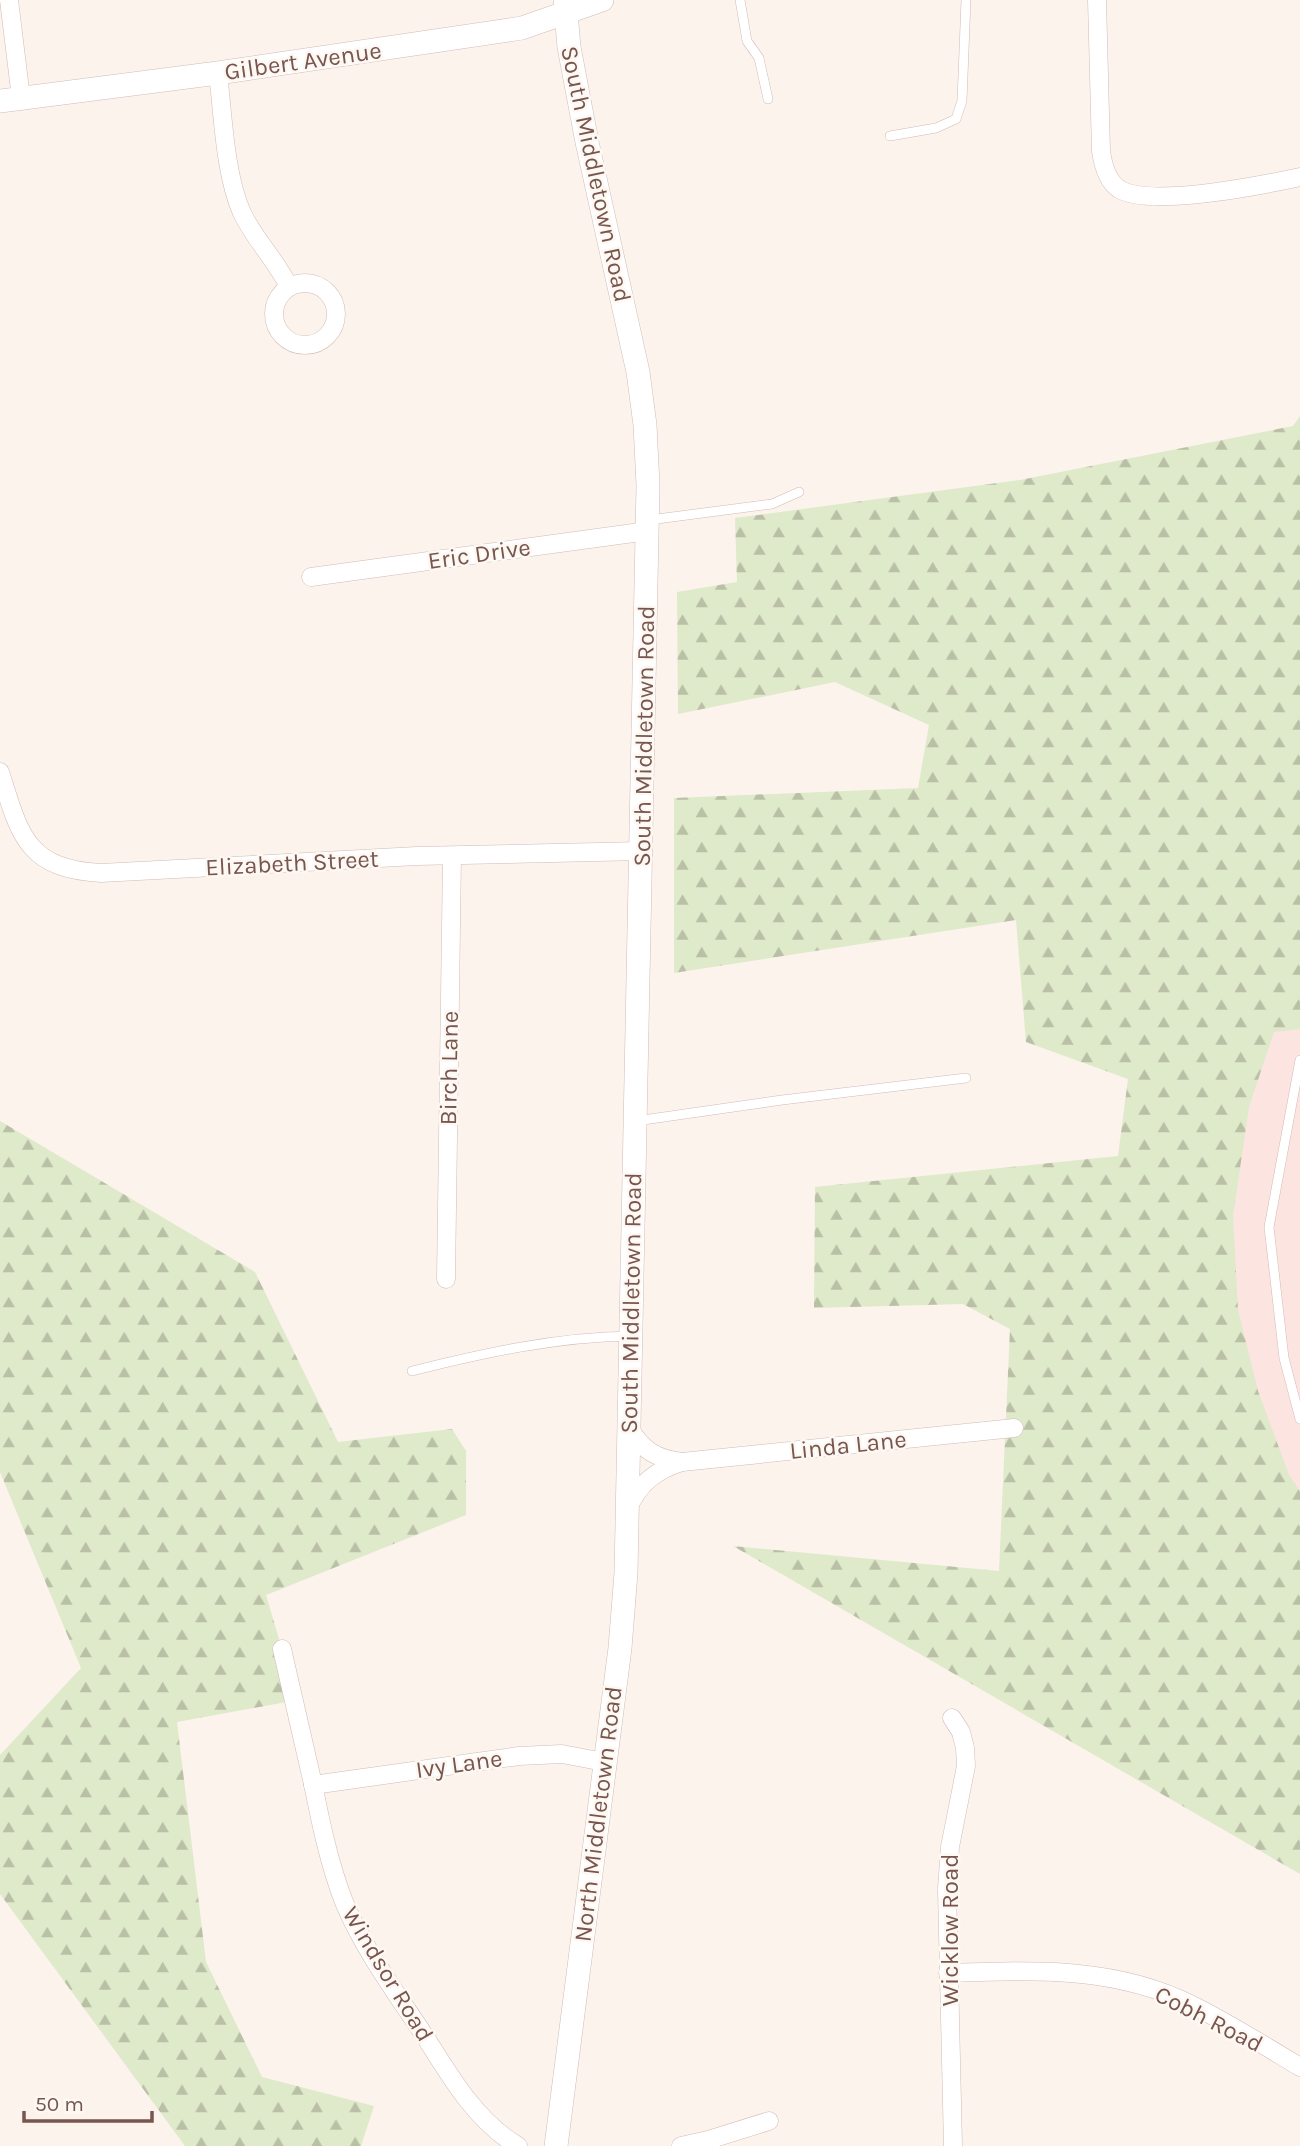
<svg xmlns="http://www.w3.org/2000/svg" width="1300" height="2146" viewBox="0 0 1300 2146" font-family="Karla,sans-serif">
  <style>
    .commercial { fill: #fce4e1 }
    .forest { fill: url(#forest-firs) }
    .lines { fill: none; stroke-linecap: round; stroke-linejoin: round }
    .service-casing { stroke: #d2bbb4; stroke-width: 10 }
    .minor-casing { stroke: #d2bbb4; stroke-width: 19 }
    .tertiary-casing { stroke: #d2bbb4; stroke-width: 24 }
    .service { stroke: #fff; stroke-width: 9 }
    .minor { stroke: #fff; stroke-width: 18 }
    .tertiary { stroke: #fff; stroke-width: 23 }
    .labels { text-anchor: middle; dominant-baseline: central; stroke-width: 5; stroke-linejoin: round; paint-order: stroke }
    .street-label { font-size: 24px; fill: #78554f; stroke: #fef8f3 }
  </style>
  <defs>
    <pattern id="forest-firs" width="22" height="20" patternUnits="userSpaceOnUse" patternTransform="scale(1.75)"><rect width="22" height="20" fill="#deeaca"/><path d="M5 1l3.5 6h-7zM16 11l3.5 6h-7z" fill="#b9c0a6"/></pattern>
  </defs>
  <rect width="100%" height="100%" fill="#fcf3ec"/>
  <!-- commercial -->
  <path class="commercial" d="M1300,1013v500l-56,-123 -20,-204 48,-170z"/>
  <!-- forest -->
  <g class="forest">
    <path d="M1300,416v613l-26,3 -25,75 -16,109 5,94 20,81 31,84 11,16v383l-567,-328 266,25 11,-242 -47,-25 -149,4 1,-121 303,-31 10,-77 -102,-37 -10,-122 -342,53v-175l244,-10 11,-63 -94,-43 -157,32 -1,-122 60,-10 -2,-64 285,-38 273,-54z"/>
    <path d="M0,1121l255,151 83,170 114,-13 14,22v64l-200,80 31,105 -120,22 29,240 56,115 112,29 -13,40h-176l-185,-252v-139l81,-87 -81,-196z"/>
  </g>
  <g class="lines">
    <defs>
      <g id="service">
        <path d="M740,0l7,41 12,17 9,41"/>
        <path d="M890,136l46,-8 20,-9 6,-18 4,-101"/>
        <path d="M649,520l123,-16 27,-12"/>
        <path d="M1300,1060l-31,167 15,131 16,61"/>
        <path d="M636,1121l146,-21 184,-22"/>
        <path d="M412,1371c72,-18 144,-34 219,-35"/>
      </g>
      <g id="minor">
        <path d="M9,0l12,98"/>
        <path d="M1097,0l4,151c2,14 6,30 18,38 31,19 144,-4 181,-12"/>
        <path d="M218,73c5,43 7,102 24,140 13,27 34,47 47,74"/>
        <circle cx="305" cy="314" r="31"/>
        <path d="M311,577l337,-46"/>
        <path d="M0,772c20,63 26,97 101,101l316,-17 225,-5"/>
        <path d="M446,1279l6,-423"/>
        <path d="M629,1427c12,23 28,32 53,35"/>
        <path d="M628,1509c10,-25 28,-39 54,-47l332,-34"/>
        <path d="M282,1649c10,45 21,90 31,135 8,40 16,79 31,118 20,48 53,92 82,136 25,40 51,84 92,108"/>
        <path d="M952,1718l9,14 4,16 1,18 -16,81 -3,42 6,257"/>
        <path d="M313,1785l206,-29 43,-2 42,8"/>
        <path d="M948,1973c84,-3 169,-7 246,33 36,18 71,40 106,61"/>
        <path d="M681,2146l27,-6 61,-19"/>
      </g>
      <g id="tertiary">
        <path d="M0,101l218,-28 304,-45 80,-28"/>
        <path d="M556,2146l64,-498 6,-75 22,-1088 -3,-60 -7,-53 -51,-230 -18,-95 -4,-47"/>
      </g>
    </defs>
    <!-- service casing -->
    <use href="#service" class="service-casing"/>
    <!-- minor casing -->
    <use href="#minor" class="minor-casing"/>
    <!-- tertiary casing -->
    <use href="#tertiary" class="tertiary-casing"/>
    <!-- service -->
    <use href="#service" class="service"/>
    <!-- minor -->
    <use href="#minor" class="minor"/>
    <!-- tertiary -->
    <use href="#tertiary" class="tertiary"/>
  </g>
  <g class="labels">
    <!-- street labels -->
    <g class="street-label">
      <text transform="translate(303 61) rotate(-8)">Gilbert Avenue</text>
      <text transform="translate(596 174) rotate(78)">South Middletown Road</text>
      <text transform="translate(479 554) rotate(-8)">Eric Drive</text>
      <text transform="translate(644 736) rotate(-89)">South Middletown Road</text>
      <text transform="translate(292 863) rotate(-3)">Elizabeth Street</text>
      <text transform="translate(449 1068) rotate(-89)">Birch Lane</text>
      <text transform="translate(631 1303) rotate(-89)">South Middletown Road</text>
      <text transform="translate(848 1445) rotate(-6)">Linda Lane</text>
      <text transform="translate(459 1764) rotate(-8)">Ivy Lane</text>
      <text transform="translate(598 1814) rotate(-83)">North Middletown Road</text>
      <text transform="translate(950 1930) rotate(-90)">Wicklow Road</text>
      <text transform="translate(388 1974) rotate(59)">Windsor Road</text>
      <text transform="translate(1209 2019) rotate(27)">Cobh Road</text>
    </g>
  </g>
  <!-- scale -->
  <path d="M24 2111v10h128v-10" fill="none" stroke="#78554f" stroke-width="3.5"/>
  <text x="35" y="2111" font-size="21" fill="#78554f" stroke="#fef8f3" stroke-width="5" paint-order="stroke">50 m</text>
</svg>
